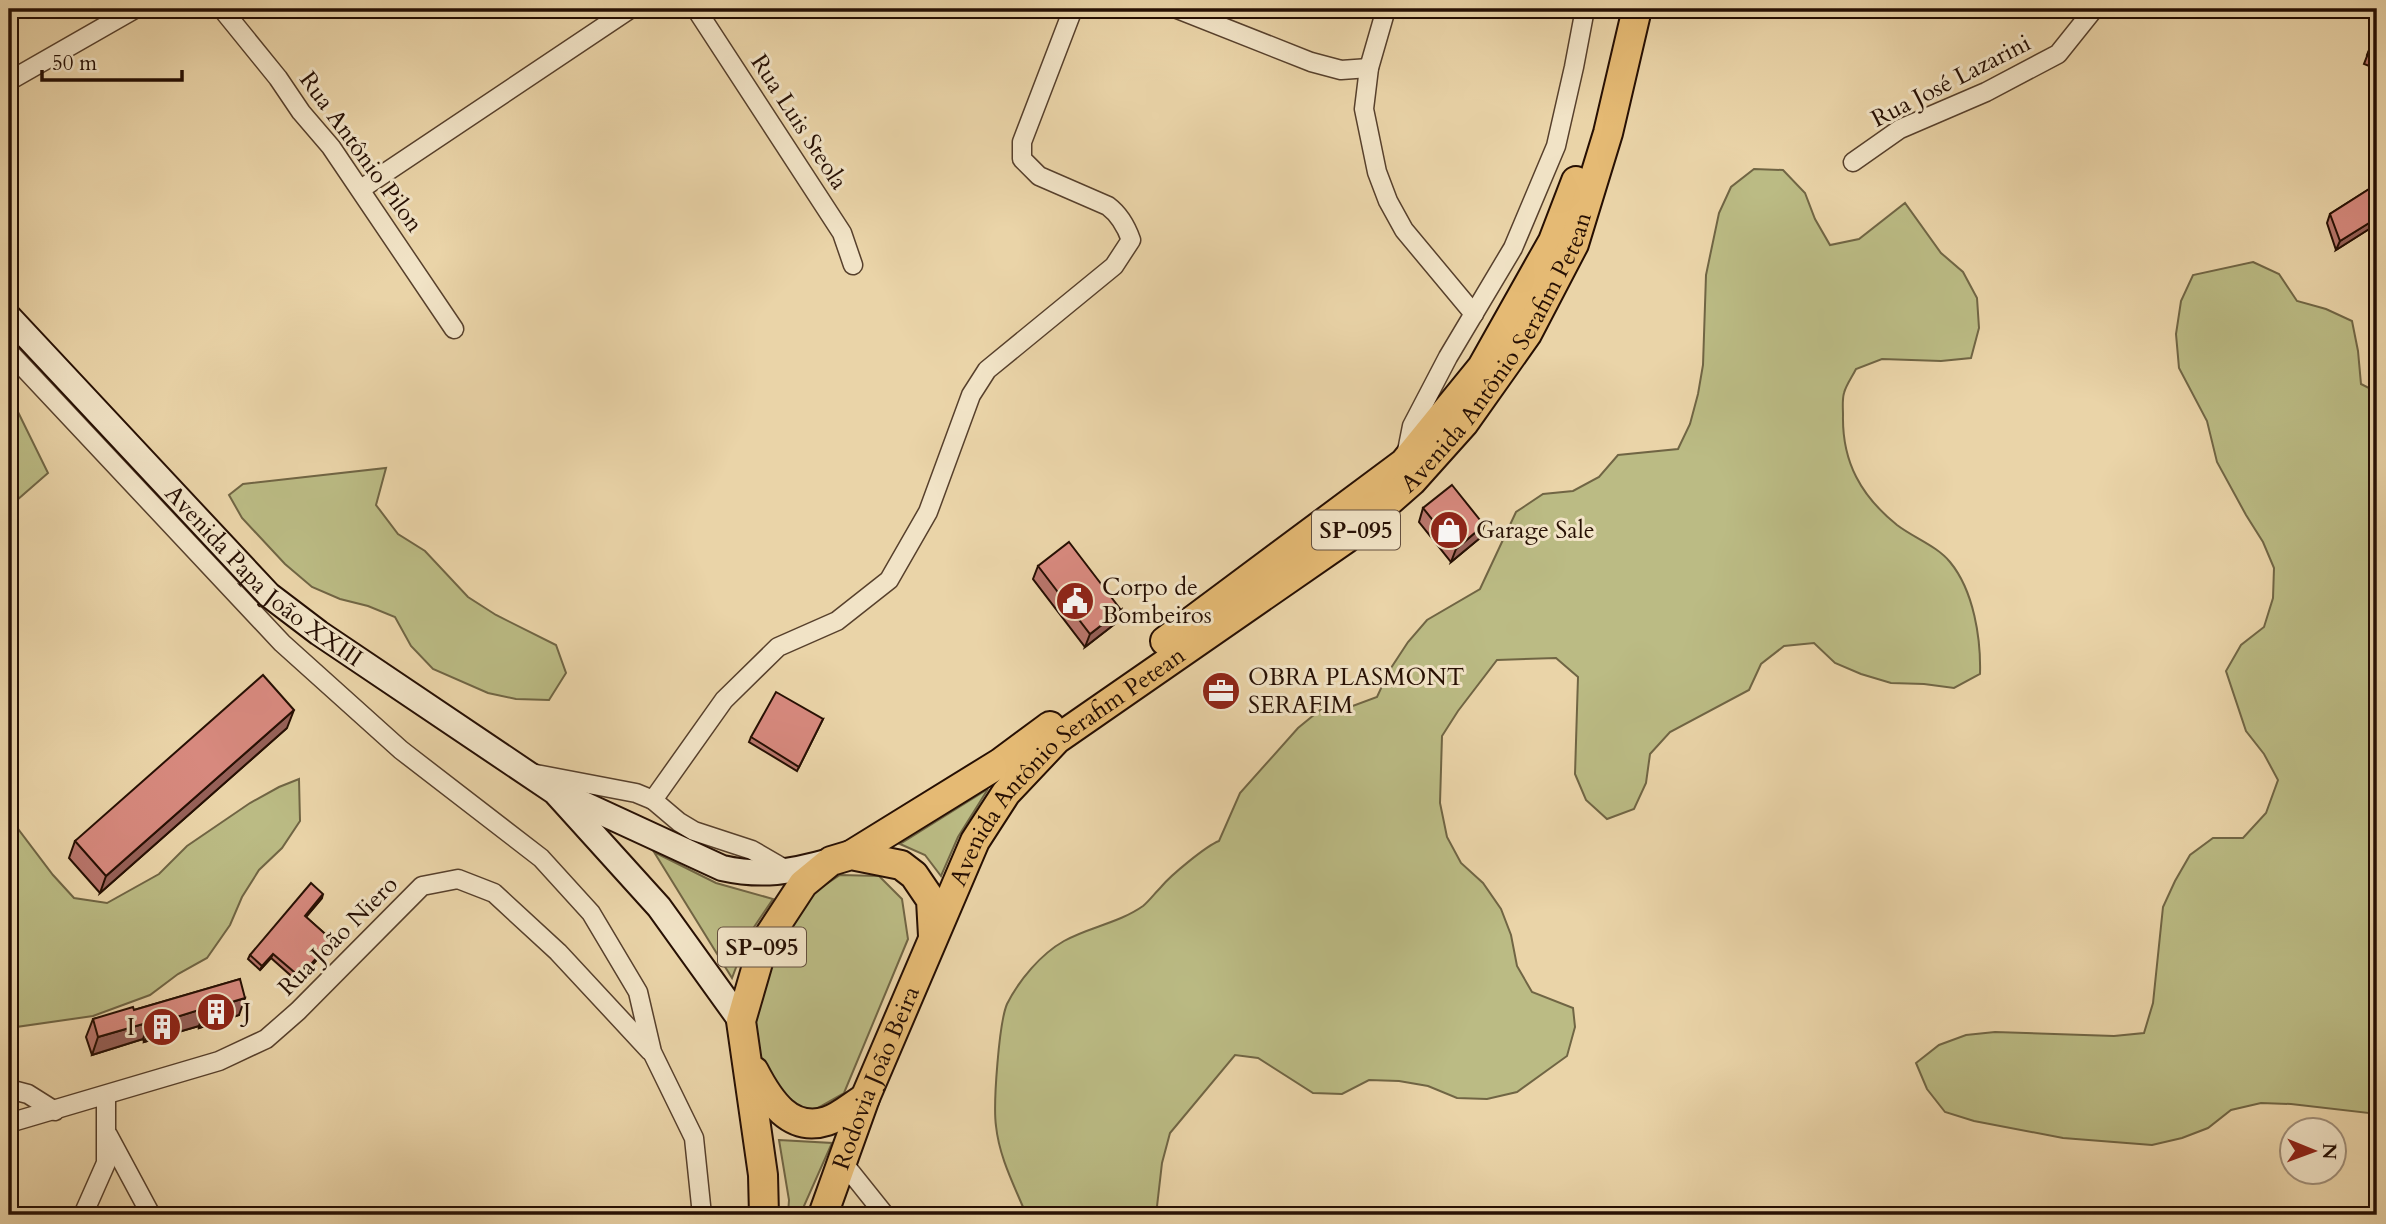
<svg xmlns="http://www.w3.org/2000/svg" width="2386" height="1224" viewBox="0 0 2386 1224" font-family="Cardo,serif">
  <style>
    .green { fill: #bbbb84; stroke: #706544; stroke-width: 2 }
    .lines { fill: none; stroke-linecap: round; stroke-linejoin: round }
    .minor-casing { stroke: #57402c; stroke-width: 21 }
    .secondary-casing { stroke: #260f03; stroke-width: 28 }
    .primary-casing { stroke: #260f03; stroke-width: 32 }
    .minor { stroke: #f1e3c6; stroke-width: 18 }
    .secondary { stroke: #f1e3c6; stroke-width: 24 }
    .primary { stroke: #e5ba74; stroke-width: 28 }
    .wall { fill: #b9766c; stroke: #260f03; stroke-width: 2 }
    .shaded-wall { fill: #966058; stroke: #260f03; stroke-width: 2 }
    .building { fill: #d7897e; stroke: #260f03; stroke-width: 2 }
    .labels { text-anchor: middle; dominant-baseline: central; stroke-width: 6; stroke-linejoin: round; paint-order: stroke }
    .shield { fill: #f1e3c6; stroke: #634f3e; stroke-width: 2 }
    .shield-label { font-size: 23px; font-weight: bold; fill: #260f03 }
    .street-label { font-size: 24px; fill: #260f03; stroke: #f1e3c6 }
    .poi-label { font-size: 24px; fill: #260f03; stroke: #f1e3c6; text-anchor: start }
  </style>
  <rect width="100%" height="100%" fill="#ead4a8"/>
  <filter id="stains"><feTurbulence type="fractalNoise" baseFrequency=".00286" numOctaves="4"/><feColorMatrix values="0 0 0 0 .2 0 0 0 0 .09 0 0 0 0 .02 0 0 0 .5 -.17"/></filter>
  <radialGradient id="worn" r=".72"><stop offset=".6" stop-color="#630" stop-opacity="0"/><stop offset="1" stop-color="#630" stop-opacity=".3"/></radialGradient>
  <!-- green -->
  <g class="green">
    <path d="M1754,169l29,1 22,23 10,26 15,26 29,-6 46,-36 36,50 22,19 14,26 2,30 -8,30 -30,3 -59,-2 -26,10c-4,8 -10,16 -12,24 -2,7 -1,15 -1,22 -1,47 18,81 54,110 17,13 40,21 53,37 24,29 31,77 30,112l-26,14 -30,-4 -33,-1 -30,-9 -26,-11 -21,-20 -30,3 -23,18 -12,26 -79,42 -20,22 -4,29 -12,26 -27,10 -21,-19 -11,-26 3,-97 -22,-19 -59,2 -39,51 -16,25 -2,67 7,34 14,26 22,20 18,26 10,26 6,31 15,26 41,16 2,19 -8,29 -50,36 -30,7 -30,-1 -29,-12 -29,-5 -30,-1 -27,14 -29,-1 -55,-35 -23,-3 -65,78 -8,30 -6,52h-133v-8c-11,-26 -24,-52 -27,-81 -3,-22 3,-103 11,-122 12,-24 34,-50 57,-63 25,-14 55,-18 79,-35 6,-5 12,-13 18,-19 10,-12 45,-41 58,-46l21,-48 58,-65 22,-18 30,-3 27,-10 12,-26 19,-29 19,-22 53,-31 36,-77 27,-18 30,-3 26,-14 19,-22 60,-6 12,-25 8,-30 5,-29 3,-90 13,-62 12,-26z"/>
    <path d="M2253,262l26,12 18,27 29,8 26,12 6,30 3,33 16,8v722l-86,-10 -30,-1 -30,7 -23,18 -26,10 -30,7 -89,-7 -89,-17 -29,-9 -18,-23 -11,-26 23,-18 27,-10 29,-3 119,4 30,-3 9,-30 10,-96 12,-26 15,-26 23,-17h30l23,-25 12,-33 -14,-26 -18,-23 -20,-60 15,-26 23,-18 9,-29 1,-30 -11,-26 -17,-27 -29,-53 -10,-41 -28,-53 -3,-34 5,-33 12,-26z"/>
    <path d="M18,412l30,61 -39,34v-87z"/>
    <path d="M386,468l-10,37 22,29 27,17 43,46 28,18 60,30 10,28 -17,27 -33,-1 -28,-6 -55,-24 -22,-23 -16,-29 -27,-11 -28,-7 -28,-12 -27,-23 -43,-46 -13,-23 14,-11z"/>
    <path d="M299,779l1,42 -18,27 -23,22 -17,27 -12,28 -23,33 -29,16 -28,21 -57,21 -84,12v-211l44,58 21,23 33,5 52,-29 28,-28 63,-43 29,-16z"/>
    <path d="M988,789l-30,48 -17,39 -16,-21 -25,-11z"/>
    <path d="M654,852l62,31 57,16 -25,37 -16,42z"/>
    <path d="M840,875l39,1 23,23 6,40 -64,154 -30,17h-31l-22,-23 -9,-81 18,-62 35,-46z"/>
    <path d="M779,1140l53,3 -32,72h-12l1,-15z"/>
  </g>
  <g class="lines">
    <defs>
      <g id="minor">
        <path d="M222,9l56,69 23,34 30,35 123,182"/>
        <path d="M696,9l146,224 11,32"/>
        <path d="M1177,9l134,53 30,8 28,-2"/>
        <path d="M1386,9l-17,59 -5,41 13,63 11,29 16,29 70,84"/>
        <path d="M9,81l126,-72"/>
        <path d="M1853,162l47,-33 86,-37 72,-38 36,-45"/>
        <path d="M361,189l269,-180"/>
        <path d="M9,352l273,291 119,107 140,108 50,55 47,79 14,60 42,86 8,77"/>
        <path d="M1406,456l6,-30 36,-69 65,-109 43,-102 18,-79 11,-58"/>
        <path d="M531,773l105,20 17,7 71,-100 54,-53 59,-26 52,-41 39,-68 43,-117 16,-25 127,-104 17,-26c-5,-14 -11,-25 -23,-34l-69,-30 -17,-17v-17l51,-133"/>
        <path d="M653,800l26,22 15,9 58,19 38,22"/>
        <path d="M9,1089l19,5 27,17"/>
        <path d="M9,1123l210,-62 47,-22 32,-28 124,-125 36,-7 36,14 64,59 92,99"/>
        <path d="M108,1135l43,80"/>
        <path d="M841,1160l44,55"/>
        <path d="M83,1215l23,-52v-68"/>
      </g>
      <g id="secondary">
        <path id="s1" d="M9,317l260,278 50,38 236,159 104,115 82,114"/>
        <path d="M566,796l156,72c40,9 69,4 108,-7"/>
      </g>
      <g id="primary">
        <path d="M1165,641l239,-178 78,-96 71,-126 23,-60"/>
        <path d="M851,855l149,-92 50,-37"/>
        <path d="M754,1071c15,29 36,62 73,50 13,-4 26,-16 38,-23"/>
        <path d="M764,1215l-1,-40 -22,-154 22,-76 40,-61 28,-23 20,-6 50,10 13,10 17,25 2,36"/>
        <path id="s2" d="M823,1215l42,-117 110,-257 31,-48 51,-54 290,-201 65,-57 52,-58 63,-89 47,-90 34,-111 29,-124"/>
      </g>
    </defs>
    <!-- minor casing -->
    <use href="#minor" class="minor-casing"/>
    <!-- secondary casing -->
    <use href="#secondary" class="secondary-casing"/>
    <!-- primary casing -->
    <use href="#primary" class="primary-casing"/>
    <!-- minor -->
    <use href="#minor" class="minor"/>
    <!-- secondary -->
    <use href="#secondary" class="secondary"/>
    <!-- primary -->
    <use href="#primary" class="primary"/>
  </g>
  <!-- wall -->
  <g class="wall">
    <path d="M2377,30v39l-13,-5z"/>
    <path d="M2377,184v40l-41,26 -9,-27 3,-9z"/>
    <path d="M1423,508l57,30 -29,24 -32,-40z"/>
    <path d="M1038,566l78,57 -31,24 -52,-68z"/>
    <path d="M823,719l-26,52 -48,-29 2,-5z"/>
    <path d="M287,728l-187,165 -31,-35 6,-17z"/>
    <path d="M322,898l-16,19 26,23 -2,4 -32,38 -27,-24 -11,12 -12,-11 2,-4z"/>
    <path d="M240,979l-1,36 -40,13v-2l-55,16 -1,-3 -51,16 -6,-18 7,-18 41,-9z"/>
  </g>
  <!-- shaded-wall -->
  <g class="shaded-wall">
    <path d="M2377,218v6l-41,26 4,-9z"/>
    <path d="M1484,525l-4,13 -29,24 5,-13z"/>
    <path d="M1121,610l-5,13 -31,24 5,-13z"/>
    <path d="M294,710l-7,18 -187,165 6,-17z"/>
    <path d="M323,894l-1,4 -19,22 2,-4z"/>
    <path d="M332,940l-2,4 -32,38 2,-5z"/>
    <path d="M273,954l-2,4 -11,12 2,-4z"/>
    <path d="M245,998l-6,17 -40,13 6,-18z"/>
    <path d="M205,1008l-6,18 -55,16 7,-17z"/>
    <path d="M150,1022l-7,17 -51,16 6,-18z"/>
  </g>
  <!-- building -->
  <g class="building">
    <path d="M2377,30v29l-10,-4z"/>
    <path d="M2377,184v34l-37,23 -10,-27z"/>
    <path d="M1452,485l32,40 -28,24 -33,-41z"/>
    <path d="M1069,542l52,68 -31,24 -52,-68z"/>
    <path d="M263,675l31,35 -188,166 -31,-35z"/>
    <path d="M776,692l47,27 -24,48 -48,-30z"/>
    <path d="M311,883l12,11 -18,22 27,24 -32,37 -27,-23 -11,12 -12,-11z"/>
    <path d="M240,979l5,19 -40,12v-2l-54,17 -1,-3 -52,15 -5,-18 40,-12 1,3z"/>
  </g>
  <!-- icons -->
  <defs>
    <symbol id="shop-disc" viewBox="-11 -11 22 22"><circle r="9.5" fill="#8f2418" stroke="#f1e3c6"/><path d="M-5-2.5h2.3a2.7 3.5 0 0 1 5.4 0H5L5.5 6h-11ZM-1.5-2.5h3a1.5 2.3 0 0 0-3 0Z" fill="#fff"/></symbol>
    <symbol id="civic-disc" viewBox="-11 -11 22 22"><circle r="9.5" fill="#8f2418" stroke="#f1e3c6"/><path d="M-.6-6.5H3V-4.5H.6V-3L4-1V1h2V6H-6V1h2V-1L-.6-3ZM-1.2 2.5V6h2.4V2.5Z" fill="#fff"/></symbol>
    <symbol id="office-disc" viewBox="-11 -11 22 22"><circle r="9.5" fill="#8f2418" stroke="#f1e3c6"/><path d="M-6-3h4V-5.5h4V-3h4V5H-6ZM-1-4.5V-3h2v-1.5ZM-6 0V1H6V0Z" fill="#fff"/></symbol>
    <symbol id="building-disc" viewBox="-11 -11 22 22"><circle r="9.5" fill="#8f2418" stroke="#f1e3c6"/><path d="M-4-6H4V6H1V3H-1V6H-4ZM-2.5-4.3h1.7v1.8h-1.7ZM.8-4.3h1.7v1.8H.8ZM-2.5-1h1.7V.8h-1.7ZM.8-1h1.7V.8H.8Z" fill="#fff"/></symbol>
  </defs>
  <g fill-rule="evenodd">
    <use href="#shop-disc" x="1427" y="508" width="44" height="44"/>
    <use href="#civic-disc" x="1053" y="579" width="44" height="44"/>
    <use href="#office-disc" x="1199" y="669" width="44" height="44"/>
    <use href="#building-disc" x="194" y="990" width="44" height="44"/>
    <use href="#building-disc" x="140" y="1005" width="44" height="44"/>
  </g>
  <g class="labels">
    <!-- shield labels -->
    <g class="shield">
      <rect x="1312" y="510.5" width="88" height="39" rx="5"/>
      <rect x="718" y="927.5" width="88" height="39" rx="5"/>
    </g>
    <g class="shield-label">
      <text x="1356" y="530">SP-095</text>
      <text x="762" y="947">SP-095</text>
    </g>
    <!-- street labels -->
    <g class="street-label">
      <text transform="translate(1951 81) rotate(-27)">Rua José Lazarini</text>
      <text transform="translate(799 122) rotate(57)">Rua Luis Steola</text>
      <text transform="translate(361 152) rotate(54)">Rua Antônio Pilon</text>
      <text stroke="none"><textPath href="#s2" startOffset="1130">Avenida Antônio Serafim Petean</textPath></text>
      <text stroke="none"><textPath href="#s1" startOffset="364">Avenida Papa João XXIII</textPath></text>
      <text stroke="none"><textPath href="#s2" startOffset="522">Avenida Antônio Serafim Petean</textPath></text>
      <text transform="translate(338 936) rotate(-45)">Rua João Niero</text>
      <text stroke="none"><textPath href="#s2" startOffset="147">Rodovia João Beira</textPath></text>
    </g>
    <!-- poi labels -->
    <g class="poi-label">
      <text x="1476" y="530">Garage Sale</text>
      <text x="1102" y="587">Corpo de<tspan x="1102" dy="28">Bombeiros</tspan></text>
      <text x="1248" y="677">OBRA PLASMONT<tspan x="1248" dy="28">SERAFIM</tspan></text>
      <text x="243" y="1012">J</text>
      <text x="135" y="1027" text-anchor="end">I</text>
    </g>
  </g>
  <!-- margin -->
  <rect width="2386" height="1224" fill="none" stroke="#ead4a8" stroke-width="35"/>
  <rect x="10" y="10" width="2365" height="1203" fill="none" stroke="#260f03" stroke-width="3.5"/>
  <rect x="18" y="18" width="2351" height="1189" fill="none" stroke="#260f03" stroke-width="2"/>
  <!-- north arrow -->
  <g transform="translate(2313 1151) rotate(91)"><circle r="33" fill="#f1e3c6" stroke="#a08e78" stroke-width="2"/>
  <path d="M0-5L12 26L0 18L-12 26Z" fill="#8f2418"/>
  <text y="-10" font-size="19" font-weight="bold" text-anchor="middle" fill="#260f03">N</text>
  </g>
  <!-- scale -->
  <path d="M42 70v10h140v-10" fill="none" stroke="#260f03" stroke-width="3.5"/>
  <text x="52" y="70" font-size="21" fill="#260f03" stroke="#f1e3c6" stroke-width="5" paint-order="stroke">50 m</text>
  <rect width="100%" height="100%" filter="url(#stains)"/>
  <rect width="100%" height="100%" fill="url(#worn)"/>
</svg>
